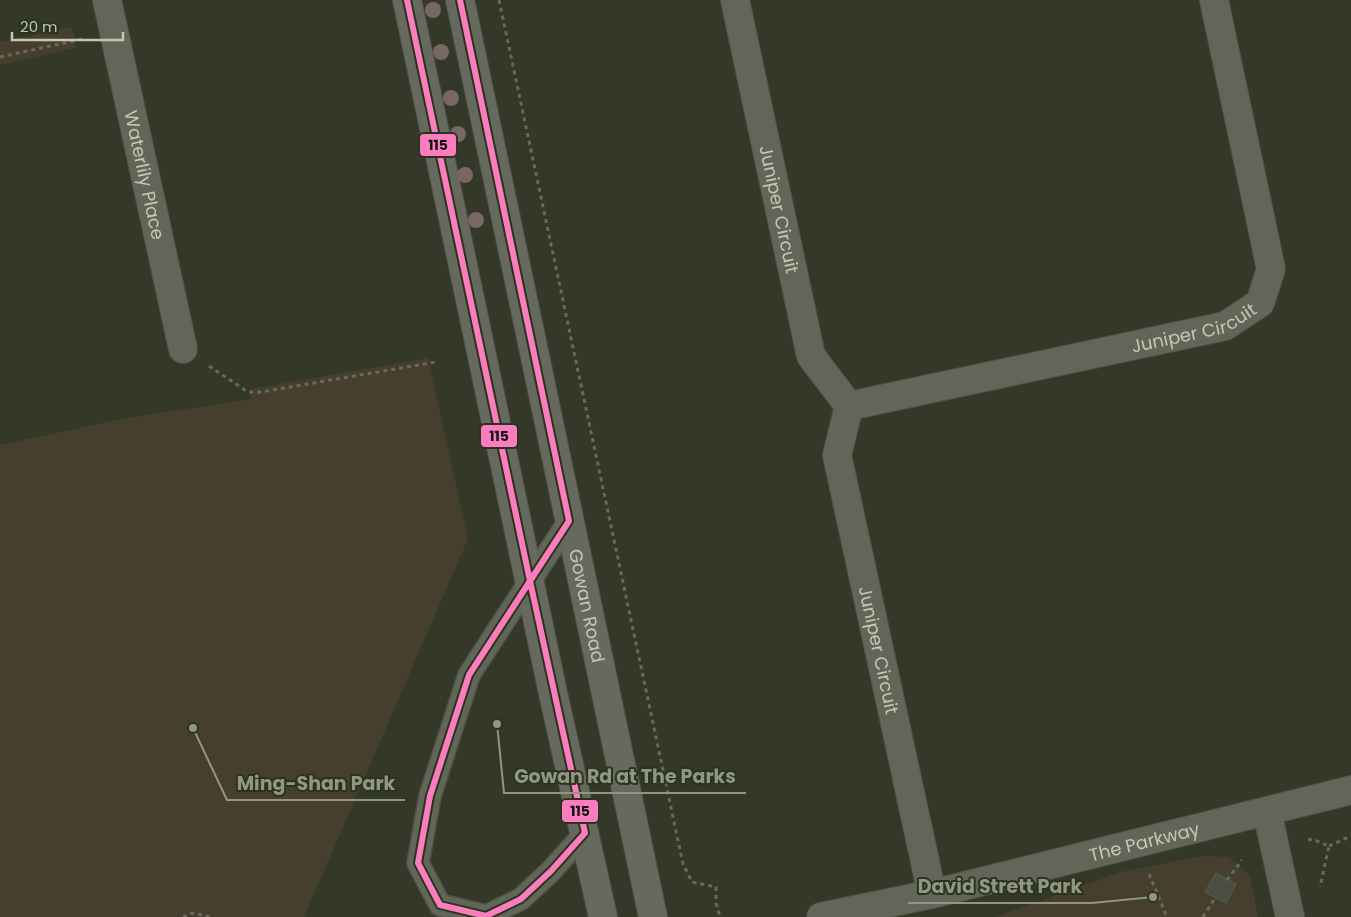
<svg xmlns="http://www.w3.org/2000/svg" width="1351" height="917" viewBox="0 0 1351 917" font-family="Poppins,sans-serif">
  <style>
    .green { fill: #473f2d }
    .building { fill: #494e41; stroke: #5b5f51 }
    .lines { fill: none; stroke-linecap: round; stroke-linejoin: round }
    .service-casing { stroke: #4f5347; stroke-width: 24 }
    .minor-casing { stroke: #4f5347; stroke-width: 30 }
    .secondary-casing { stroke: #4f5347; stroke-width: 30 }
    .path { stroke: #666a5e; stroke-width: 3; stroke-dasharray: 4 4; stroke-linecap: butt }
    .service { stroke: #626659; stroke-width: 21 }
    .minor { stroke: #626659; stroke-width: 28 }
    .secondary { stroke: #666a5e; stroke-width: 28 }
    .bus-1-casing { stroke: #2c331c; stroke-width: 10 }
    .bus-1 { stroke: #fc7dbd; stroke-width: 6 }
    .tree { fill: #7a6763 }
    .labels { text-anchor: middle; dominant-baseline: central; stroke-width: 4; stroke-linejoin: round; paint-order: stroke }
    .street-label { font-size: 18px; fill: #c2c9b3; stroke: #2c331c }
    .leader { fill: none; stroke: #909683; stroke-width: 2 }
    .callout-dot { fill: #909683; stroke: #2c331c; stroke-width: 2 }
    .callout-label { font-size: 19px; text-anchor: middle; font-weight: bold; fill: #909683; stroke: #2c331c; stroke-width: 4; stroke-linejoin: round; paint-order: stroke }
    .line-badge { stroke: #2c331c; stroke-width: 2 }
    .pale-badge-label { font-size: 14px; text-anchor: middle; font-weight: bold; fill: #111 }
  </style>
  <rect width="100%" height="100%" fill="#343829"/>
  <!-- green -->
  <g class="green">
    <path d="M72,27l4,21 -76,17v-23z"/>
    <path d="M428,358l40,181 -164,378h-304v-472l121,-26 130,-20v-10z"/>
    <path d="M1202,856l27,1 21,19 8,41h-263l126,-45z"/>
  </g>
  <!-- building -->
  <path class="building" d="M1216,873l20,11 -10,19 -21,-11z"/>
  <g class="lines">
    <defs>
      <path id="service" d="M569,521l-100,154 -39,121 -12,67 22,42 46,11 35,-17 30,-28 34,-38"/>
      <g id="minor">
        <path id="s1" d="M107,0l76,349"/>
        <path id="s2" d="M735,0l76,356 38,50"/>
        <path id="s3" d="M849,406l376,-80 35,-23 11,-34 -57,-269"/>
        <path id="s4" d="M849,406l-12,49 95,439"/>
        <path d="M1267,811l23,106"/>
        <path id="s5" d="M821,917l111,-23 419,-104"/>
      </g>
      <g id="secondary">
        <path d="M407,0l146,693 50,224"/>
        <path id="s6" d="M460,0l193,917"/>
      </g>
    </defs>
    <!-- service casing -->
    <use href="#service" class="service-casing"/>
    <!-- minor casing -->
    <use href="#minor" class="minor-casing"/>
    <!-- secondary casing -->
    <use href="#secondary" class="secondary-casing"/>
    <!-- path -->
    <g class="path">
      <path d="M499,0l184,864 9,18 24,5v16l4,14"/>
      <path d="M0,57l82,-18"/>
      <path d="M209,366l39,26h13l175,-30"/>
      <path d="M1308,840l4,-1 17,7 -9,41"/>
      <path d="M1329,846l22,-10"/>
      <path d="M1149,874l18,43"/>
      <path d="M1227,880l15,-20"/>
      <path d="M183,917l9,-4 19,4"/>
      <path d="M1203,917l12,-19"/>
    </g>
    <!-- service -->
    <use href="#service" class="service"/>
    <!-- minor -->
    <use href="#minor" class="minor"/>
    <!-- secondary -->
    <use href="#secondary" class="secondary"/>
    <defs>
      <g id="bus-1">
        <path d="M407,0l123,581"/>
        <path d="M460,0l109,521 -39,60"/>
        <path d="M530,581l55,252 -34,38 -30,28 -35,17 -46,-11 -22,-42 12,-67 39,-121z"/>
      </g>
    </defs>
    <!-- bus-1 casing -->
    <use href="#bus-1" class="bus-1-casing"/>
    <!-- bus-1 -->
    <use href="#bus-1" class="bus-1"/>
  </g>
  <!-- trees -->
  <g class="tree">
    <circle cx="433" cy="10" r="8"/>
    <circle cx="441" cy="52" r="8"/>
    <circle cx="451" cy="98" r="8"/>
    <circle cx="458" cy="134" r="8"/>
    <circle cx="465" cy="175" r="8"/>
    <circle cx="476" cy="220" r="8"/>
  </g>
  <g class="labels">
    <!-- street labels -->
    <g class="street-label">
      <text stroke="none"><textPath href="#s1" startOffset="179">Waterlily Place</textPath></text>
      <text stroke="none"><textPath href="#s2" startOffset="214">Juniper Circuit</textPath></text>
      <text stroke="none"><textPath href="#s3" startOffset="354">Juniper Circuit</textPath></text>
      <text stroke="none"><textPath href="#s6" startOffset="619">Gowan Road</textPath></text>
      <text stroke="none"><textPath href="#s4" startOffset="250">Juniper Circuit</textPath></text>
      <text stroke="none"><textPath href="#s5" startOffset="332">The Parkway</textPath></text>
    </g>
  </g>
  <!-- callouts -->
  <path class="leader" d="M497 724L504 793H746M193 728L227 800H405M1153 897L1092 903H908"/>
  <g class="callout-dot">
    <circle cx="497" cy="724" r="5"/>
    <circle cx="193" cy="728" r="5"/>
    <circle cx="1153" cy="897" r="5"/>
  </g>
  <g class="callout-label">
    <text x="625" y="783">Gowan Rd at The Parks</text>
    <text x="316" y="790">Ming-Shan Park</text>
    <text x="1000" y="893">David Strett Park</text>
  </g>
  <g class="line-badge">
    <rect x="419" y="133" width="38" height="24" rx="5" fill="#fc7dbd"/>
    <rect x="480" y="424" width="38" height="24" rx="5" fill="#fc7dbd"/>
    <rect x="561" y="799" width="38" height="24" rx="5" fill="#fc7dbd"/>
  </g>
  <g class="pale-badge-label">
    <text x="438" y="150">115</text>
    <text x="499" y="441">115</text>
    <text x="580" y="816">115</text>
  </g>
  <!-- scale -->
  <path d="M12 32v8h111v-8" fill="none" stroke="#c2c9b3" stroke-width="2.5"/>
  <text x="20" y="32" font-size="15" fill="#c2c9b3" stroke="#2c331c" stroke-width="4" paint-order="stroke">20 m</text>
</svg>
